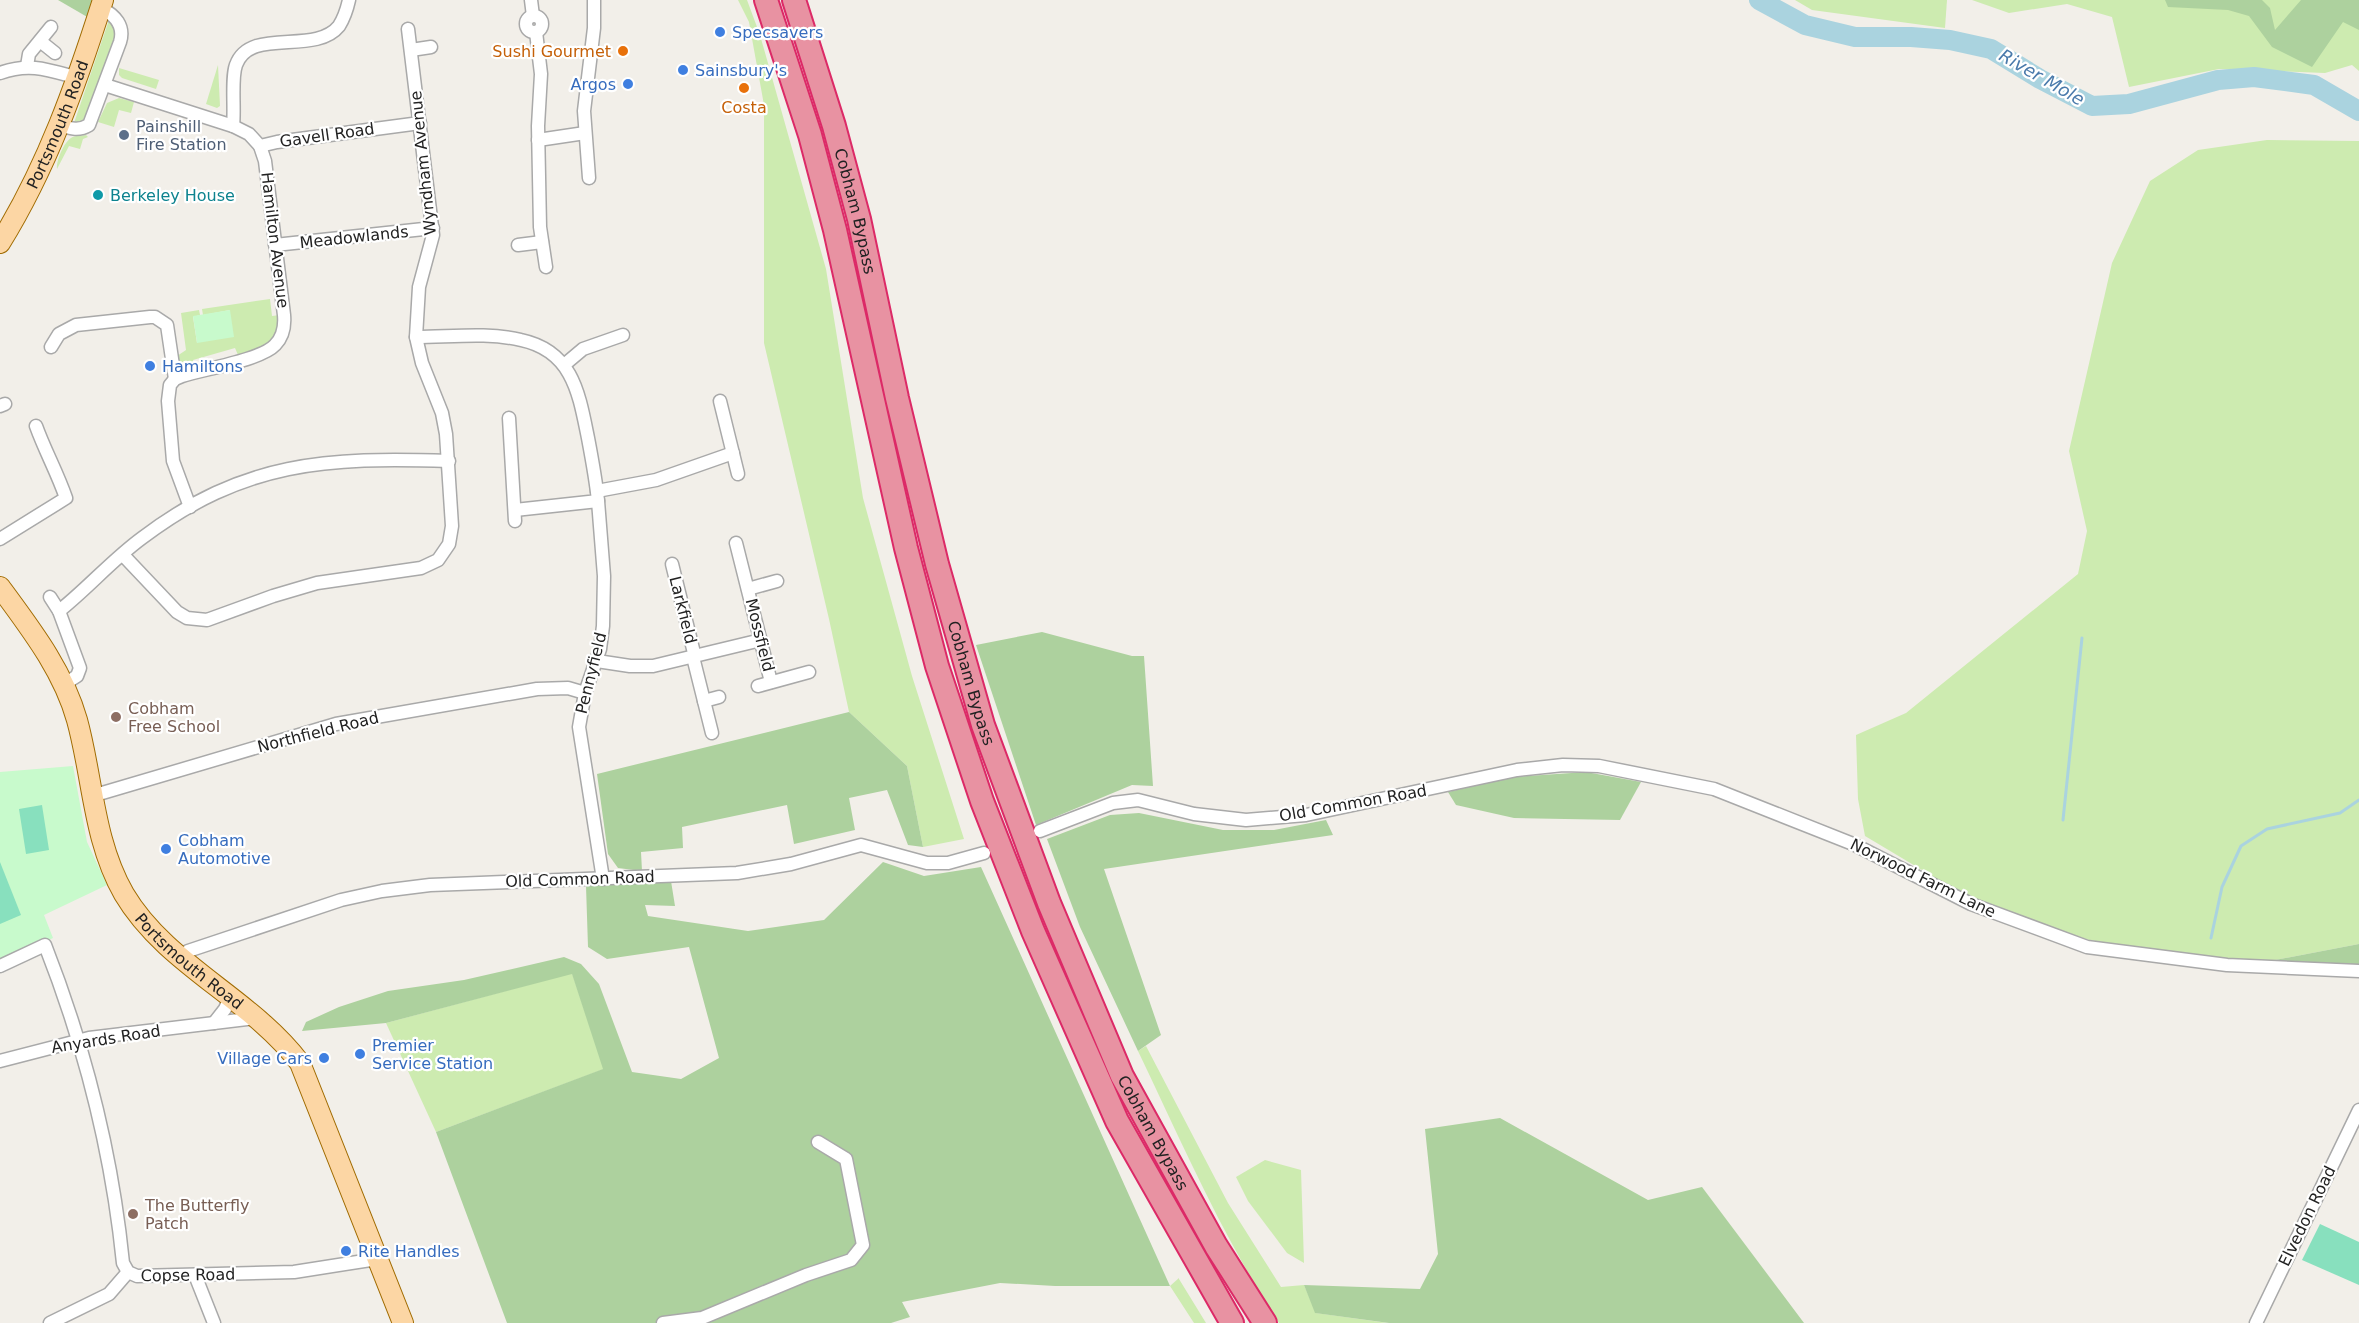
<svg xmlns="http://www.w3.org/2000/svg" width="2359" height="1323" viewBox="0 0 2359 1323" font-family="'DejaVu Sans',sans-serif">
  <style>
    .grass { fill: #cdebb0 }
    .forest { fill: #add19e }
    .park { fill: #c8facc }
    .pitch { fill: #88e0be }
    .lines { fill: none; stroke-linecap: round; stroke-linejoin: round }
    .stream { stroke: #aad3df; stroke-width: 3 }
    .river { stroke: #aad3df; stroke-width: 20 }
    .street-casing { stroke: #a9a9a9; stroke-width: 15 }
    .primary-casing { stroke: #a06b00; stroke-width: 22 }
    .highway-casing { stroke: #dc2a67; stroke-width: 26 }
    .street { stroke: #fff; stroke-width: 12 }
    .primary { stroke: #fcd6a4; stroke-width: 20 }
    .highway { stroke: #e892a2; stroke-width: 22 }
    .shop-dot { fill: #3f7fe0; stroke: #fff; stroke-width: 2 }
    .food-dot { fill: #e8710a; stroke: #fff; stroke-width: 2 }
    .service-dot { fill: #5c6f8a; stroke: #fff; stroke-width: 2 }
    .culture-dot { fill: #0f9aa8; stroke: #fff; stroke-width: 2 }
    .education-dot { fill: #8d6e63; stroke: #fff; stroke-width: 2 }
    .labels { text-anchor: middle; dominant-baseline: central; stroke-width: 4.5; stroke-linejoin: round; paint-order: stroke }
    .shop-label { font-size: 16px; fill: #366cbe; stroke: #fff; text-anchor: start }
    .food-label { font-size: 16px; fill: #c56008; stroke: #fff; text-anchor: end }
    .street-label { font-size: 16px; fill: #222; stroke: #fff }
    .service-label { font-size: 16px; fill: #4e5e75; stroke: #fff; text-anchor: start }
    .culture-label { font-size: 16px; fill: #0d838f; stroke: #fff; text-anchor: start }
    .education-label { font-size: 16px; fill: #785e54; stroke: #fff; text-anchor: start }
    .water-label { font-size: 18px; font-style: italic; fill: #4a7aab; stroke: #fff }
  </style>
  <rect width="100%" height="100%" fill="#f2efe9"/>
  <!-- grass -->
  <g class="grass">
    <path d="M738,0h9l13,35 66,234 37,229 49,178 52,163 -41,8 -16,-81 -58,-54 -20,-93 -65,-276v-238l-15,-83z"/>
    <path d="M1795,0h152l-2,28 -133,-18z"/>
    <path d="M1972,0h387v71l-7,-6 -27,8 -106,-4 -90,18 -17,-70 -45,-13 -58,9z"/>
    <path d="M109,20l9,11 -32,90 -10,3 -2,-1z"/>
    <path d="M218,65l2,41 -3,2 -11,-4z"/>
    <path d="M119,68l40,12 -3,9 -34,-11 -3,-3z"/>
    <path d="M119,98l15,4 -3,11 -12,-3 -5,17 -16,-5 9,-19z"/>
    <path d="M86,135l2,2 -5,2 -3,10 -11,-3 -12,23c-1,-8 7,-27 14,-31 4,-3 11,-2 15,-3z"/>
    <path d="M2267,140l92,1v803l-89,17 -48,-1 -133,-20 -115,-39 -109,-65 -7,-37 -2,-64 50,-22 172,-139 9,-43 -18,-80 43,-188 38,-82 48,-31z"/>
    <path d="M270,299l2,17 8,-1c1,29 -20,34 -42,40l-3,-7 -42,12 1,7 -13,1 -4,-5v-7l9,-6 -5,-37 18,-3 1,5 -7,2 4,26 33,-33 -27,5 -1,-6z"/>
    <path d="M572,973l32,96 -168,63 -50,-109z"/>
    <path d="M1146,1046l82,157 53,84 23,-2 12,28 72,10h-109c-56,-85 -97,-180 -141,-272z"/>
    <path d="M1265,1160l36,10 3,93 -17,-10 -39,-52 -12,-24z"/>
    <path d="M1179,1278v1l27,44h-12l-24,-37z"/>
  </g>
  <!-- forest -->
  <g class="forest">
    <path d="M58,0h37l-6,18z"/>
    <path d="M2165,0h97l8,8 5,22 26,-30h58v30l-16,-8 -31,45 -40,-20 -23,-31 -21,-6 -60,-3z"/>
    <path d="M1042,632l90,24h12l9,130 -21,-1 -96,40 -60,-180z"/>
    <path d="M849,712l58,54 16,81 -15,-2 -21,-55 -38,8 6,32 -61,14 -7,-39 -105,22 1,21 -42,4 1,19 -24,-3 -10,-14 -11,-80z"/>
    <path d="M1586,772l55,10 -21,38 -106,-2 -58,-13 -8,-13 64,-15z"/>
    <path d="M1139,813l84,17h51l52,-10 7,15 -229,34 57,166 -23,16 -58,-124 -33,-88 63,-24z"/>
    <path d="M883,862l41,14 57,-9 189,419h-115l-55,-3 -98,19 8,15 -19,6h-384l-71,-191 167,-63 -31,-95 -186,49 -84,8 4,-9 33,-15 49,-16 76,-11 100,-23 17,7 18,20 33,88 49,7 38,-21 -30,-111 -82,12 -19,-12 -2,-61 85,-5 4,25 -30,-1 3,11 100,15 76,-11z"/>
    <path d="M2359,944v21l-89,-4z"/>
    <path d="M1500,1118l148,82 54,-13 102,136h-415l-74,-10 -11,-28 116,4 18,-35 -13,-125z"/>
  </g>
  <!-- park -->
  <g class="park">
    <path d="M230,310l4,27 -37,6 -4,-27z"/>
    <path d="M73,766l14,76 20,43 -63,30 9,23 -53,24v-190z"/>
  </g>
  <!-- pitch -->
  <g class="pitch">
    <path d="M42,805l7,45 -23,4 -7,-45z"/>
    <path d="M0,862l21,53 -21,9z"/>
    <path d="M2320,1224l39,18v43l-57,-25z"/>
  </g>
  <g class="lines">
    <!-- stream -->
    <g class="stream">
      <path d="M2063,820l19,-182"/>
      <path d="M2211,938l11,-51 19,-41 26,-17 73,-16 19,-13"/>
    </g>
    <!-- river -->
    <path class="river" d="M1759,0l46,25 50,12h56l39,3 41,9 49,30 52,27 37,-2 89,-24 36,-3 60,8 45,26"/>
    <defs>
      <g id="street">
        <path d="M531,0l2,16"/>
        <circle cx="534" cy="24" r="8"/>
        <path d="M536,32l5,42 -3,52 2,101 6,40"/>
        <path d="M40,41l15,12"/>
        <path d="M411,50l20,-3"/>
        <path d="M27,66l2,-12 22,-27"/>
        <path d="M0,73c30,-11 49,-3 78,5"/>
        <path d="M105,85l128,41 16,8 11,12 17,-4 143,-19"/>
        <path d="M61,125c10,4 18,6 28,0l31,-83c5,-16 -5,-27 -19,-34"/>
        <path d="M233,126c2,-17 -2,-48 3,-61 14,-39 79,-9 103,-39 5,-8 8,-17 10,-26"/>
        <path d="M538,140l47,-7"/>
        <path d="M589,178l-5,-67 10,-83v-28"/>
        <path d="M275,245l158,-17"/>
        <path d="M518,245l24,-3"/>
        <path d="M416,337c34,0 72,-5 105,3 52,11 58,54 67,98 4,21 8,42 10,63l-83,9"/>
        <path d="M51,347l8,-13 17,-9 74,-8h5l12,8 8,54"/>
        <path d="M564,365l19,-16 40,-14"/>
        <path d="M720,401l18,73"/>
        <path d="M0,406l5,-2"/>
        <path d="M509,418l6,103"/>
        <path d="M597,491l59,-11 77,-27"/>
        <path d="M598,501l6,75 -1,50 -3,23 -15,44 -6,34 24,152"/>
        <path d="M190,507l-17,-46 -5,-60 2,-16 5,-6 7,-3c22,-7 79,-16 93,-31 8,-8 10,-19 9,-30l-19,-154 -5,-15"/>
        <path d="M0,539l66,-41c-9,-26 -21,-47 -30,-72"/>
        <path d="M736,543l35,139"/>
        <path d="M123,555l54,57 10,6 20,2 66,-24 44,-13 104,-15 17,-8 11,-16 3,-18 -6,-92 -4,-21 -20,-50 -6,-26 3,-50 14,-52 -25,-206"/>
        <path d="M672,564l23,93"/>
        <path d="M748,589l29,-8"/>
        <path d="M50,597l9,14 21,57 -3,8 -14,9"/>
        <path d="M59,611c29,-23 53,-51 83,-73 102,-77 185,-81 307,-77"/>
        <path d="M693,657l19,76"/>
        <path d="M597,661l33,5h23l108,-26"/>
        <path d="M758,686l51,-14"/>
        <path d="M704,701l15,-4"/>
        <path d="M92,796l244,-72 201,-35 31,-1 17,5"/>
        <path d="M1040,831l73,-28 25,-3 56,14 52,6 60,-5 211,-45 46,-5 36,1 115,23 139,55 118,60 116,43 140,18 132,6"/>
        <path d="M180,956l8,-5 153,-51 41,-9 48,-6 307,-12 54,-9 70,-19 66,18h21l36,-10"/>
        <path d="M0,966l45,-21c40,102 67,209 78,318l5,9 9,4 157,-4 83,-13"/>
        <path d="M214,1023l11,-14 5,-12"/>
        <path d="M0,1061l89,-23 167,-20"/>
        <path d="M195,1275l19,48"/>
        <path d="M50,1323l59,-29 19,-22"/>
        <path d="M663,1323l39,-5 104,-43 45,-15 12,-15 -17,-86 -28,-17"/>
        <path d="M2256,1323l103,-213"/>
      </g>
      <g id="primary">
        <path id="s1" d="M0,243c47,-76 76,-158 103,-243"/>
        <path id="s2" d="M0,587c30,41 63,83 77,133 16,58 16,120 47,174 42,71 127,104 176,169l103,260"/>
      </g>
      <g id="highway">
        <path d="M766,0l44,135 25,95 71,318 31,118 45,135 51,130 84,190 115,202"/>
        <path id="s3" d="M794,0l40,126 25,93 38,179 40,166 46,161 66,178 73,173 94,170 49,77"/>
      </g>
    </defs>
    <!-- street casing -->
    <use href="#street" class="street-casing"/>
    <!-- primary casing -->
    <use href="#primary" class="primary-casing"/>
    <!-- highway casing -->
    <use href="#highway" class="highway-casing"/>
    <!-- street -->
    <use href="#street" class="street"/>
    <!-- primary -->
    <use href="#primary" class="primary"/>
    <!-- highway -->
    <use href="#highway" class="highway"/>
  </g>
  <!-- markers -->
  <g class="shop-dot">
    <circle cx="720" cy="32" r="6"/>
    <circle cx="683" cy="70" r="6"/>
    <circle cx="628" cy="84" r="6"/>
    <circle cx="150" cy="366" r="6"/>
    <circle cx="166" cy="849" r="6"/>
    <circle cx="360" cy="1054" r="6"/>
    <circle cx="324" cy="1058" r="6"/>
    <circle cx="346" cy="1251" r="6"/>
  </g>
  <g class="food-dot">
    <circle cx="623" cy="51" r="6"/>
    <circle cx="744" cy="88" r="6"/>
  </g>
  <circle class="service-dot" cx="124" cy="135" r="6"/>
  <circle class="culture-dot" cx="98" cy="195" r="6"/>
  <g class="education-dot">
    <circle cx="116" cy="717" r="6"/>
    <circle cx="133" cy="1214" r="6"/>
  </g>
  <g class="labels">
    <!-- shop labels -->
    <g class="shop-label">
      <text x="732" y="32">Specsavers</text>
      <text x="695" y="70">Sainsbury's</text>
      <text x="616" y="84" text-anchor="end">Argos</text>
      <text x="162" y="366">Hamiltons</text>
      <text x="178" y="840">Cobham<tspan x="178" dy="18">Automotive</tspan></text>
      <text x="372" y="1045">Premier<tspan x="372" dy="18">Service Station</tspan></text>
      <text x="312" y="1058" text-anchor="end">Village Cars</text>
      <text x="358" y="1251">Rite Handles</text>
    </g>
    <!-- food labels -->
    <g class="food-label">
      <text x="611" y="51">Sushi Gourmet</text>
      <text x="744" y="107" text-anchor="middle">Costa</text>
    </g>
    <!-- street labels -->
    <g class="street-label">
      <text stroke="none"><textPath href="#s1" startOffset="132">Portsmouth Road</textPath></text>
      <text transform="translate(327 135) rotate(-8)">Gavell Road</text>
      <text transform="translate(423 163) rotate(-96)">Wyndham Avenue</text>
      <text stroke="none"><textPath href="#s3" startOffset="220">Cobham Bypass</textPath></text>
      <text transform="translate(354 237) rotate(-6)">Meadowlands</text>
      <text transform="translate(275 240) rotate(83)">Hamilton Avenue</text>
      <text transform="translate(683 610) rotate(76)">Larkfield</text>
      <text transform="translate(760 635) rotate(76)">Mossfield</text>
      <text transform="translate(591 673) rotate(-76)">Pennyfield</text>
      <text stroke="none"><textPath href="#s3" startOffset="706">Cobham Bypass</textPath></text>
      <text transform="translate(318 732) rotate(-14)">Northfield Road</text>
      <text transform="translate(1353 803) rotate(-10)">Old Common Road</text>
      <text transform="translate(1923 878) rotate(26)">Norwood Farm Lane</text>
      <text transform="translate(580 879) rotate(-2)">Old Common Road</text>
      <text stroke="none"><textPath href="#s2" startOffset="430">Portsmouth Road</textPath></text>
      <text transform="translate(106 1039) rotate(-9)">Anyards Road</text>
      <text stroke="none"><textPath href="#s3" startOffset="1192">Cobham Bypass</textPath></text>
      <text transform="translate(2307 1216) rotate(-64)">Elvedon Road</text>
      <text transform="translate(188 1275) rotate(-1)">Copse Road</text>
    </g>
    <!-- service labels -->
    <g class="service-label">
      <text x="136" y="126">Painshill<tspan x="136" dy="18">Fire Station</tspan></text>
    </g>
    <!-- culture labels -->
    <g class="culture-label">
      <text x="110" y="195">Berkeley House</text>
    </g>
    <!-- education labels -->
    <g class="education-label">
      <text x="128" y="708">Cobham<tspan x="128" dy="18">Free School</tspan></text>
      <text x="145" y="1205">The Butterfly<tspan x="145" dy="18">Patch</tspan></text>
    </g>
    <!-- water labels -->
    <g class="water-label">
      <text transform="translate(2042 77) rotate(30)">River Mole</text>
    </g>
  </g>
</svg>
